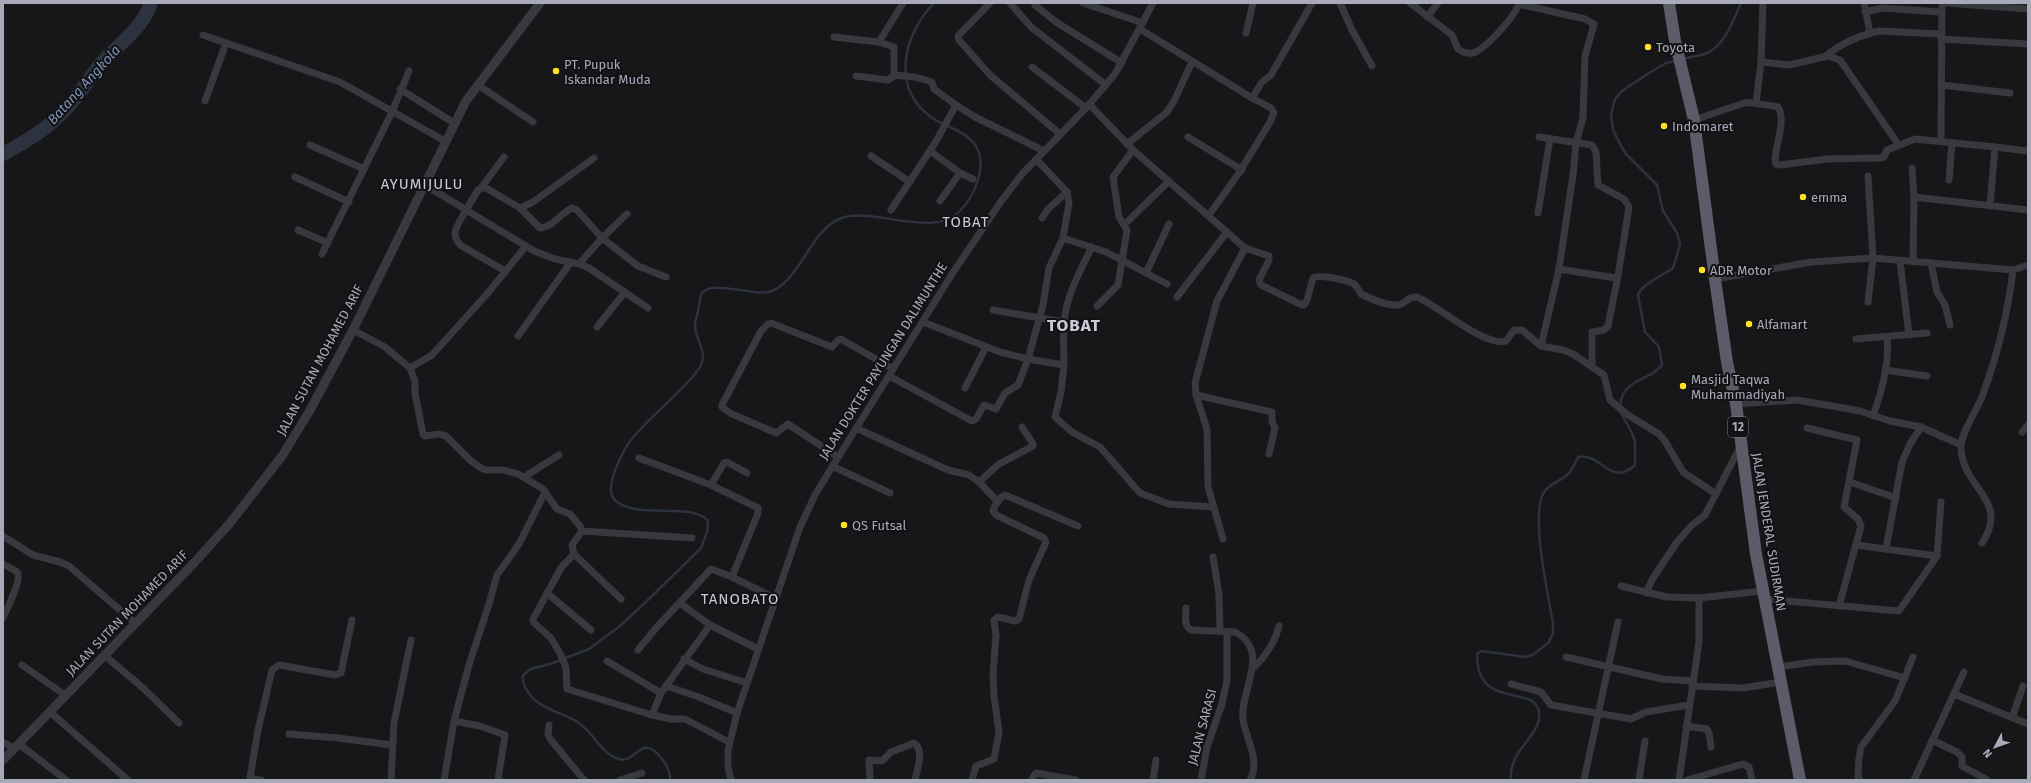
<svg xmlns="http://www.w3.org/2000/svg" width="2031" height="783" viewBox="0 0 2031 783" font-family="'Fira Sans',sans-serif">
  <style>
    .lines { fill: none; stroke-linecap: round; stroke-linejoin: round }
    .stream { stroke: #2c333e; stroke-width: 2.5 }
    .river { stroke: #2c333e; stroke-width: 14 }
    .minor { stroke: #38383f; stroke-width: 7 }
    .tertiary { stroke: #38383f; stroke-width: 9 }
    .trunk { stroke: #5b5c67; stroke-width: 12 }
    .poi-dot { fill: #ffe129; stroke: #121214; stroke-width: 1.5 }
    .labels { text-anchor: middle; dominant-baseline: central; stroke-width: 4; stroke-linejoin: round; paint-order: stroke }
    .shield { fill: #121214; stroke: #7b7c88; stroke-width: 1 }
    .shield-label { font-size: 12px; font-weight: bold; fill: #a8aaba }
    .poi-label { font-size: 13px; fill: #a8aaba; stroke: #121214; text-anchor: start }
    .street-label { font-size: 13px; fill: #a8aaba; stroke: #121214 }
    .water-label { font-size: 14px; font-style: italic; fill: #7d91b7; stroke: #121214 }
    .quarter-label { font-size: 15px; letter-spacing: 1px; fill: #c9cad6; stroke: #121214 }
    .district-label { font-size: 17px; font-weight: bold; letter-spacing: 1px; fill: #c9cad6; stroke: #121214 }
  </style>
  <rect width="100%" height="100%" fill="#171719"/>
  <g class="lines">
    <!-- stream -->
    <g class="stream">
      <path d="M1683,59c7,-2 15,-3 22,-5 20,-8 28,-33 36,-51"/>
      <path d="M1620,406c3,-29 28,-23 42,-41l-3,-18 -14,-15 -7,-37c2,-10 26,-20 35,-27l7,-23 -3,-12 -14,-22 -6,-26 -31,-31 -6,-10 -7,-14 -2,-16 4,-15 7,-8 27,-18 17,-10 10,-2"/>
      <path d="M670,780c2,-10 -14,-35 -26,-32 -9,3 -14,14 -25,11 -17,-4 -26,-27 -40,-36 -14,-10 -36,-13 -48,-27 -5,-6 -9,-14 -8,-21l8,-6 22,-6 36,-14 31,-23 29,-27 52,-51 6,-16 1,-11c-16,-20 -75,0 -94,-22 -11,-13 11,-53 21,-64 19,-22 42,-39 60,-61 18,-21 0,-29 0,-50 1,-6 3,-12 4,-18 1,-4 1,-10 3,-13 10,-14 56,5 70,-2 29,-13 38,-59 67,-72 31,-14 94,21 121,-8 15,-16 30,-49 13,-69 -10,-12 -30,-16 -42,-25 -41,-30 -27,-83 3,-114"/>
      <path d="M1511,780c-3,-31 32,-45 28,-68 -5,-29 -62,0 -62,-58l4,-3 45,6 8,-3 15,-12 4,-9v-10c-5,-28 -22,-105 -10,-129 5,-10 16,-12 24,-19 5,-4 8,-12 11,-18 23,-5 32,31 57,8v-23l-3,-9 -12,-22"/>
    </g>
    <!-- river -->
    <path class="river" d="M3,154c31,-17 52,-30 74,-58 10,-13 17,-25 28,-37 17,-17 38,-32 46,-56"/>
    <!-- minor -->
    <g class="minor">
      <path d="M990,3l-32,33 1,4 31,35 70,59"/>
      <path d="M1010,3l21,24 75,58"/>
      <path d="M1083,3l60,20"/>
      <path d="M1340,3l12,27 20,36"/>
      <path d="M1410,3l42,32 6,14c4,3 10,5 15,4 13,-4 43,-38 46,-50"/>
      <path d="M1864,3l6,30"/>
      <path d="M1947,3l81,6"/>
      <path d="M1519,4l66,15 9,5 -9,32 -2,62 -7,25 -3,32 -14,94 -18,77"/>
      <path d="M1035,5l21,17 66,41"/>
      <path d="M1865,12l17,-4 59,4"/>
      <path d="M1427,17l11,-14"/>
      <path d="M1140,29l112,69 10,-16 9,-7 41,-72"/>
      <path d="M1246,33l7,-30"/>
      <path d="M203,35l137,47 105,59"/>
      <path d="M834,37l45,5 15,5v29l-6,4 -32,-4"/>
      <path d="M1941,39l87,5"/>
      <path d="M879,42l24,-39"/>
      <path d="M1825,57c14,-13 37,-23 55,-26l61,3"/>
      <path d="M1761,62l28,3 39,-9 12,4 58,84"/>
      <path d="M1032,67l54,41"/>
      <path d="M894,75l21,2 17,5 2,7 22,16"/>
      <path d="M478,85l55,37"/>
      <path d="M1941,85l69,8"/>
      <path d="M400,89l54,34"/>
      <path d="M205,101l21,-58"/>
      <path d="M1756,103l5,-41 2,-59"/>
      <path d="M1089,104l44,46 112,98 -28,53 -22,82 1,12 11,34 1,58 15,52"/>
      <path d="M1694,120l50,-17c6,-1 29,3 34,4 10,14 -7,49 -2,57l4,1 47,-6 53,-1 4,-1 3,-7 28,-11 80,8"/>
      <path d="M1188,137l54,33"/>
      <path d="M1539,137l53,8 4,7 2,33 26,14 5,8 -11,69 -2,2 -57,-9"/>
      <path d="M1941,140l1,-137"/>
      <path d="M1127,144l40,-32 7,-11 18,-39"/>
      <path d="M310,145l54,24"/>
      <path d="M930,151l30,22 13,6"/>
      <path d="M871,156l39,26"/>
      <path d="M1912,168l2,29 -1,64"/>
      <path d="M295,177l54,25"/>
      <path d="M1949,180l3,-37"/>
      <path d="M425,185l109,66 21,8 24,5 10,4 59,40"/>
      <path d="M481,188l23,-31"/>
      <path d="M1914,197l114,13"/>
      <path d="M940,201l20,-28"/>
      <path d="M1990,206l5,-59 33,4"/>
      <path d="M520,208l13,-6 61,-44"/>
      <path d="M891,210l44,-67 21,-38 19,12 69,34"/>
      <path d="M1538,213l12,-74"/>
      <path d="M1209,215l30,-42 31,-51 4,-9 -3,-5 -19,-10"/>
      <path d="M1042,218l6,-9 19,-17"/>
      <path d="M1128,221l41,-40"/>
      <path d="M298,230l30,13"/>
      <path d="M1063,238l43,14 61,32"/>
      <path d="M1245,248l24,8v4l-10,20 2,5 41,20h2l3,-5 6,-22c5,-4 35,2 41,6 3,2 5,7 7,10 10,5 26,12 37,11 8,-1 9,-9 19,-8 20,8 69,51 89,44l8,-11h8l19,16 22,4 10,4 31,21 6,25 18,15 31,19 6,7 18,31 33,22"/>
      <path d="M322,254l70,-142 17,-41"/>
      <path d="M1900,261l9,74"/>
      <path d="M1931,263l6,29 8,13 5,20"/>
      <path d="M579,264l23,-26 25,-24"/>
      <path d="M505,271l-45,-26c-3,-4 -5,-7 -5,-12 0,-7 18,-34 23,-43l3,-2h5l34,20 20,20c13,-1 21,-15 32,-20l5,2 25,28 36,28 28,11"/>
      <path d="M1146,273l23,-49"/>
      <path d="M1715,279l96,-17 62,-4 140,12 15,-5"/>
      <path d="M1177,297l50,-65"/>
      <path d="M1868,302l5,-44 -5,-82"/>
      <path d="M1097,306l21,-21 9,-55 -8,-13 -6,-40 20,-27"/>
      <path d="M993,310l71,12"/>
      <path d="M923,322l77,30 28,7 15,-54 6,-37 14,-30 6,-35 -2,-11 -31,-33"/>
      <path d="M597,327l28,-35"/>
      <path d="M353,330l32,17 25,21 5,13v12l8,41 2,2 14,-2 7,2 25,25 10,7 5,2h18l14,4 25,15 14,20 13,5 10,12 2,5"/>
      <path d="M518,336l53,-74"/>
      <path d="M1856,339l71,-6"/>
      <path d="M1064,365l-3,27 -6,25 17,15 28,15 40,46 29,11 43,3"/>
      <path d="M1592,365v-33l12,-2 4,-4 10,-50"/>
      <path d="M410,368l22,-13 55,-61 39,-48"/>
      <path d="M1885,370l42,6"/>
      <path d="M889,376l83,45 4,-2 8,-14 12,4 9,-16 13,-8 10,-26 36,6c0,-14 -1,-29 0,-43 3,-28 16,-51 28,-75"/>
      <path d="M965,388l21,-41"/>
      <path d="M1196,395l76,17v10l3,6 -6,26"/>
      <path d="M1736,404l61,-4 35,6 28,5 30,10 31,6 40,18"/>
      <path d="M1873,416c9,-25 17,-53 14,-79"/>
      <path d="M856,428l92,42 21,5 10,7 19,20"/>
      <path d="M1807,428l50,12 -13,67 14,12 3,7 -22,80"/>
      <path d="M2022,432l6,-7"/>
      <path d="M838,457l-50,-33 -12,9 -46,-20 -8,-6v-2l39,-74 7,-7 3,-1 61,24 6,-7 3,-1 52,30"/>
      <path d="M639,458l72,27 47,23v5l-26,64"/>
      <path d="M832,466l58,27"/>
      <path d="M524,477l35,-22"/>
      <path d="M979,482l20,-18 34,-18v-2l-11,-17"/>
      <path d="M1850,482l46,16"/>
      <path d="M711,485l13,-22 3,-1 20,11"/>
      <path d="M582,531l110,7"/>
      <path d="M582,531l-10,14 2,9 47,45"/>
      <path d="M3,536l30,19 27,7 9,4 66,57"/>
      <path d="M1982,543c29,-44 -21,-55 -21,-96 0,-15 17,-38 22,-53 15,-41 25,-81 30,-124"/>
      <path d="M1856,545l81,11"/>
      <path d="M1886,549l16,-87 8,-18 11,-17"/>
      <path d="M574,554l-13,14 -28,51 1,4 17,15 10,17 5,13 1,21 85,26 19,4h14l44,23"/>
      <path d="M1213,557l6,37 1,37"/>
      <path d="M3,564c4,3 11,5 14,8 6,7 -11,38 -14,46"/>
      <path d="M1621,586l46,11 32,1 64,-7"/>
      <path d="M547,593l44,37"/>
      <path d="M1646,593l7,-15 24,-36 14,-16 14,-11 35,-68"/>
      <path d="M1765,599l134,12 38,-55 4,-54"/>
      <path d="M680,603l30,22 48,24"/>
      <path d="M1186,608c0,8 -3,17 5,22l44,2c37,19 4,60 8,88 3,19 18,41 7,60"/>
      <path d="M638,650l18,-22 55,-59 21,8 43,21"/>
      <path d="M104,655l38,32 37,36"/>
      <path d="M1566,657l96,22 31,2"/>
      <path d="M684,659l19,10 44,14"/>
      <path d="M607,661l54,32"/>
      <path d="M22,665l43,30"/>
      <path d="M1778,667l35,-5 32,-1 60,17"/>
      <path d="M1253,668c13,-12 22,-26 26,-42"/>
      <path d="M1511,684l30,8 10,13 80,14 15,-7 43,-7"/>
      <path d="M666,686l33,11 38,16"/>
      <path d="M1692,686l51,2 38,-6"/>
      <path d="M1954,694l74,30"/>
      <path d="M50,712l78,68"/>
      <path d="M652,715l9,-22 49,-68"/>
      <path d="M2012,718l11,-32"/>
      <path d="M454,721l26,5 25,9 -7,45"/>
      <path d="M549,725l-1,10 3,5 33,40"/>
      <path d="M1686,726l21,3 2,4 2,14"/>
      <path d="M289,734l49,4 54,7"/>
      <path d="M1932,740l25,12 5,5v9l24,13"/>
      <path d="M3,742l12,7"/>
      <path d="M19,744l47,36"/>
      <path d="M261,780l-11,-2 8,-48 14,-60 7,-5 56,10 6,-2 11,-53"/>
      <path d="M391,780l3,-57 17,-83"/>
      <path d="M444,780l10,-59 15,-56 20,-61 8,-29 22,-31 26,-52"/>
      <path d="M620,780l22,-7"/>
      <path d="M731,780l-3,-13v-16l9,-38 63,-186 16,-34 136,-219 50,-74 20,-26 64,-66 29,-34 38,-71"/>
      <path d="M870,780l-1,-20 13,1 9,-9 23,-9c11,7 3,26 1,37"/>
      <path d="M972,780l4,-14 18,-7 5,-27 -5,-36 -1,-21 3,-40 -2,-15 4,-3 17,4 4,-2 10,-39 17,-38 -2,-4 -48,-23 -3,-4c2,-7 6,-13 12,-16l73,31"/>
      <path d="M1031,780l5,-7 40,7"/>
      <path d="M1153,780l3,-20"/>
      <path d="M1201,780l6,-33 15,-43 5,-24v-48"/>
      <path d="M1584,780l34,-158"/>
      <path d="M1639,780l6,-39"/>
      <path d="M1679,780l20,-138v-44"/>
      <path d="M1687,780l56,-16 6,3 3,13"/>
      <path d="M1860,780l-2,-3 1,-19 2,-11 34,-46 18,-44"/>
      <path d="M1914,780l50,-108"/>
    </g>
    <!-- tertiary -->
    <path class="tertiary" d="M3,760l191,-197 36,-40 52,-67 27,-44 44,-82 113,-229 74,-98"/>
    <!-- trunk -->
    <path class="trunk" d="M1669,3l6,38 19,79 21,159 12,83 9,42 20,150 44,226"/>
  </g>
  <!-- markers -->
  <g class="poi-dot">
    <circle cx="1648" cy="47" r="4"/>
    <circle cx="556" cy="71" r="4"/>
    <circle cx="1664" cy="126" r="4"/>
    <circle cx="1803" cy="197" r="4"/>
    <circle cx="1702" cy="270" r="4"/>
    <circle cx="1749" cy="324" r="4"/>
    <circle cx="1683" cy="386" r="4"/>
    <circle cx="844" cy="525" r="4"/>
  </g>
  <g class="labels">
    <!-- shield labels -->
    <rect class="shield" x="1728" y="417" width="20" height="20" rx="3"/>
    <g class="shield-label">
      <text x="1738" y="427">12</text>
    </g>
    <!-- poi labels -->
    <g class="poi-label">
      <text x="1656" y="47">Toyota</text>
      <text x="564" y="64">PT. Pupuk<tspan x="564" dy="15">Iskandar Muda</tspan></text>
      <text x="1672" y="126">Indomaret</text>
      <text x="1811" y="197">emma</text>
      <text x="1710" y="270">ADR Motor</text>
      <text x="1757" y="324">Alfamart</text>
      <text x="1691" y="379">Masjid Taqwa<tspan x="1691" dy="15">Muhammadiyah</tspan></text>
      <text x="852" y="525">QS Futsal</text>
    </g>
    <!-- street labels -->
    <g class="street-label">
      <text transform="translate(320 360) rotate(-62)">JALAN SUTAN MOHAMED ARIF</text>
      <text transform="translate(883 361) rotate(-58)">JALAN DOKTER PAYUNGAN DALIMUNTHE</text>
      <text transform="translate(1769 532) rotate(81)">JALAN JENDERAL SUDIRMAN</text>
      <text transform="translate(127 613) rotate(-46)">JALAN SUTAN MOHAMED ARIF</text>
      <text transform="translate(1202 727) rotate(-75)">JALAN SARASI</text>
    </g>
    <!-- water labels -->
    <g class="water-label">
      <text transform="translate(84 85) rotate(-48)">Batang Angkola</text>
    </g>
    <!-- quarter labels -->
    <g class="quarter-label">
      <text x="422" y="184">AYUMIJULU</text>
      <text x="966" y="222">TOBAT</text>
      <text x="740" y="599">TANOBATO</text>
    </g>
    <!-- district labels -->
    <g class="district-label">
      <text x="1074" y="325">TOBAT</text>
    </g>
  </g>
  <!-- border -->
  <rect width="2031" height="783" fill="none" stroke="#a8aaba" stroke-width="8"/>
  <!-- north arrow -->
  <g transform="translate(1995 747) rotate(229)" stroke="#121214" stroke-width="3" paint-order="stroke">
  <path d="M0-3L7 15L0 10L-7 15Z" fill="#a8aaba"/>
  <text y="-6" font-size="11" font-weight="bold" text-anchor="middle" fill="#a8aaba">N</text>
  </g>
</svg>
